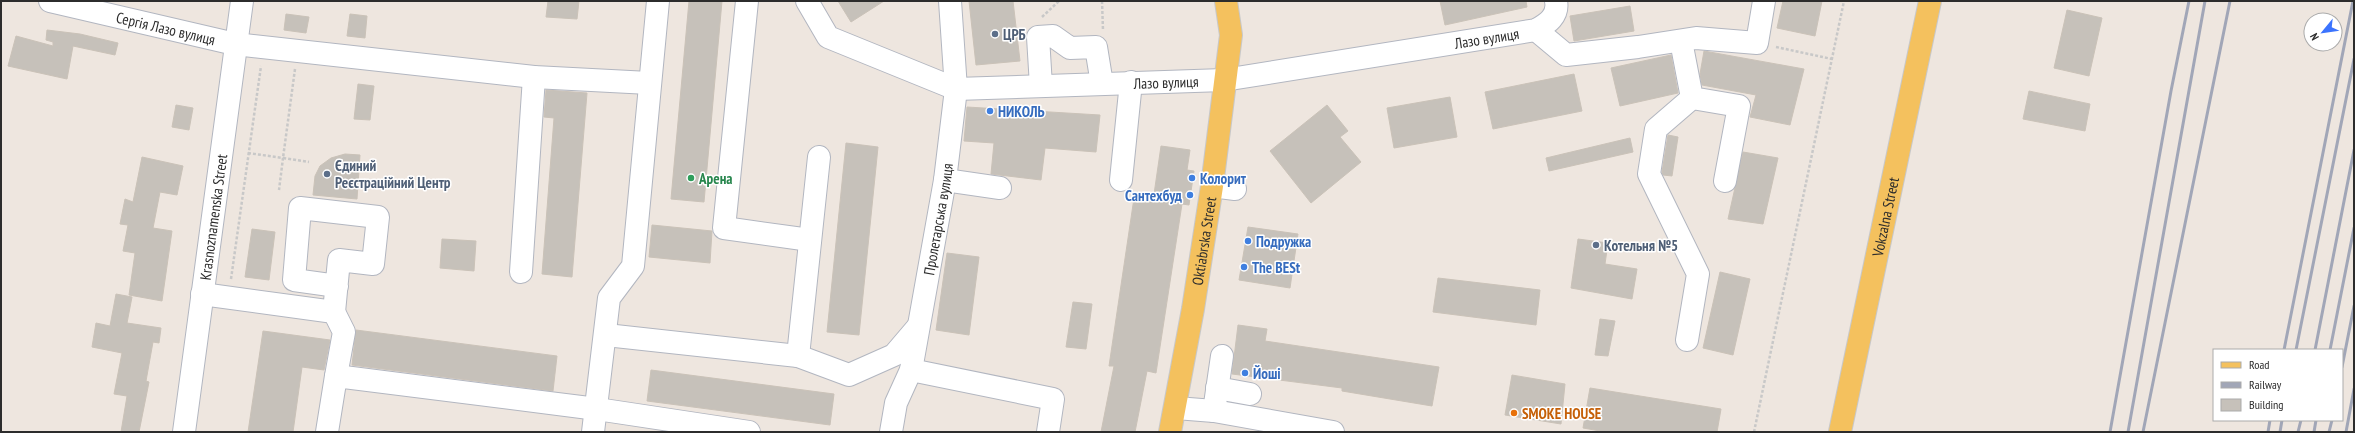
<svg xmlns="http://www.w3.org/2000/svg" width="2355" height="433" viewBox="0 0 2355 433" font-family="'PT Sans Narrow',sans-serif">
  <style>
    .building { fill: #c6c1ba; stroke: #cac2b8 }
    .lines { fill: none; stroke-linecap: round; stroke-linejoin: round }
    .minor-casing { stroke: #b2b6c0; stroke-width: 24 }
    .major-casing { stroke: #c8c8c8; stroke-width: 24 }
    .path { stroke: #c8c8c8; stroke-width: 2.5; stroke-dasharray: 3 2; stroke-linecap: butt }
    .minor { stroke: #fff; stroke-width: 22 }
    .major { stroke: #f4c15e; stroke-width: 22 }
    .rail { stroke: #a1a6b7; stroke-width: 3 }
    .service-dot { fill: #5c6f8a; stroke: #fff; stroke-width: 1.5 }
    .shop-dot { fill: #3f7fe0; stroke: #fff; stroke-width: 1.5 }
    .leisure-dot { fill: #2e9e5b; stroke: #fff; stroke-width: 1.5 }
    .food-dot { fill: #e8710a; stroke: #fff; stroke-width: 1.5 }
    .labels { text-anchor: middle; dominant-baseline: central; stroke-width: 3; stroke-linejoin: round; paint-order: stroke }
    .street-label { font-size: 15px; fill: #2c2c2c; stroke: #fff }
    .service-label { font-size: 15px; font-weight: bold; fill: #4e5e75; stroke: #fff; text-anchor: start }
    .shop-label { font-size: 15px; font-weight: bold; fill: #366cbe; stroke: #fff; text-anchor: start }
    .leisure-label { font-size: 15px; font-weight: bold; fill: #27864d; stroke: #fff; text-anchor: start }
    .food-label { font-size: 15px; font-weight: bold; fill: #c56008; stroke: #fff; text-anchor: start }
  </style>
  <rect width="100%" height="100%" fill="#eee6df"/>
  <!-- building -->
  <g class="building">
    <path d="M548,1h31l-2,18 -31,-2z"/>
    <path d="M689,1h33l-18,201 -33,-3z"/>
    <path d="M838,1h46l-33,21z"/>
    <path d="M969,1h44l7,60 -44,4z"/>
    <path d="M1440,1h86l1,6 -82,18z"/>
    <path d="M1783,1h39l-7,35 -38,-8z"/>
    <path d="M1630,6l4,25 -60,10 -4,-25z"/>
    <path d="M2067,10l35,8 -13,58 -35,-8z"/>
    <path d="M286,14l23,3 -3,16 -22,-3z"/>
    <path d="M350,14l17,2 -2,22 -18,-2z"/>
    <path d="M47,30l33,4 38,9 -3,12 -42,-9 -6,33 -59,-13 8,-30 37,10v-4l-7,-2z"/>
    <path d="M1704,51l100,18 -14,56 -40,-8 6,-22 -54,-10 -2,-11z"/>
    <path d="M1671,55l7,38 -58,13 -9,-38z"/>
    <path d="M1574,74l8,37 -89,18 -8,-37z"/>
    <path d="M358,84l16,2 -4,34 -16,-1z"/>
    <path d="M546,90l41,3 -15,184 -30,-3 12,-156 -10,-1z"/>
    <path d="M2029,91l61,13 -5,27 -62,-12z"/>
    <path d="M1450,97l7,40 -63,11 -7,-40z"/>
    <path d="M176,105l17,3 -4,22 -17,-3z"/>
    <path d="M1327,105l21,26 -8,6 21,25 -50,41 -41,-52z"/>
    <path d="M967,107l133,8 -4,37 -51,-4 -4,32 -50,-6 3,-31 -30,-2z"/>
    <path d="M1668,135l10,2 -6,39 -9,-1 -1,-3z"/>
    <path d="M1630,138l3,14 -84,19 -3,-13z"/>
    <path d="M846,143l32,4 -19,188 -32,-3z"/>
    <path d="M1161,146l29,4 -3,20 7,1 -5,34 -7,-1 -26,169 -9,-2 -12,61h-34l13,-66h-5l25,-168 19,3z"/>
    <path d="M1743,152l35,6 -15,66 -35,-5z"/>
    <path d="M345,154l15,1 -3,44 -44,-4 2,-19 5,-10 11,-8z"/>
    <path d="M142,157l41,9 -6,29 -17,-3 -7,36 19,3 -10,70 -33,-6 6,-42 -12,-2 5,-26 -8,-1 5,-25 8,3z"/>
    <path d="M652,225l60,6 -2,32 -61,-6z"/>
    <path d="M1248,227l50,7 -8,54 -51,-8z"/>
    <path d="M252,229l23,3 -6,48 -24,-3z"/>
    <path d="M442,239l34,2 -2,30 -34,-3z"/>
    <path d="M1578,239l30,4 -3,21 32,5 -5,30 -61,-11z"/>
    <path d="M947,253l32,4 -10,78 -33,-5z"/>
    <path d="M1720,272l30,7 -17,76 -30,-7z"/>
    <path d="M1438,278l102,12 -4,35 -103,-13z"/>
    <path d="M116,294l16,3 -5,26 34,5 -2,15 -6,-1 -7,39 3,1 -10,50h-18l6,-36 -13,-2 8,-41 -30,-6 4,-24 14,3z"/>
    <path d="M1073,302l19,2 -6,45 -20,-2z"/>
    <path d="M1600,319l15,2 -7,35 -13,-1z"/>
    <path d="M1238,325l29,4 -2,12 174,26 -7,39 -90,-15v-3l-110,-14z"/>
    <path d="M356,330l201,26 -4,35 -201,-26z"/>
    <path d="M263,331l67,9 -6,30 -22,-3 -9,65h-45z"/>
    <path d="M651,370l183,24 -4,31 -183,-24z"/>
    <path d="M1512,375l53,9 -4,40 -56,-9z"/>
    <path d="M1590,388l131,21 -4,23h-111l-23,-4z"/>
  </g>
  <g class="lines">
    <defs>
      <g id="minor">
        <path id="s1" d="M50,1l185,43 299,33 115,6"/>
        <path d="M747,1l-23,227 86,12"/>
        <path id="s2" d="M807,1l21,36 128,52 268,-9 312,-50c11,-6 23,-14 20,-29"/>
        <path d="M1536,30l30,25 72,-8 58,-9 61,5 7,-42"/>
        <path d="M1681,41l11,57 47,8 -14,75"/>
        <path d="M1041,86l-3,-49 15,-1 17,12 26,-1 6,37"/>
        <path d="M945,180l55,8"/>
        <path d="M1121,180l10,-98"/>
        <path d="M1212,186l23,3"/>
        <path d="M521,272l13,-195"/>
        <path d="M202,294l132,18 10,20 -8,44"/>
        <path d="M334,312l5,-52 34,4 5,-47 -78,-9 -6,72 43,6"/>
        <path d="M606,335l192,21 51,19 45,-20 23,-27"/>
        <path d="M1687,340l11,-66 -49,-100 7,-45 36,-31"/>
        <path d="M798,356l21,-199"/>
        <path d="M911,370l142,29 -5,33"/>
        <path d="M1217,388l33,6"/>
        <path d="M1176,408l38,3 119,21"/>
        <path d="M1214,411l8,-55"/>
        <path id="s3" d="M184,432l58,-431"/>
        <path d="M327,432l9,-56 261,33 152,23"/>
        <path d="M593,432l16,-134 24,-32 25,-265"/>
        <path id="s4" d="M891,432l5,-29 15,-33 34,-190 11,-91 -6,-88"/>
      </g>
      <g id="major">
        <path id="s5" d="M1170,432l23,-123 19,-123 19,-151 -5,-34"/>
        <path id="s6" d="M1840,432l90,-431"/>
      </g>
    </defs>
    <!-- minor casing -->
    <use href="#minor" class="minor-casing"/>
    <!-- major casing -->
    <use href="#major" class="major-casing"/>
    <!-- path -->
    <g class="path">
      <path d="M1102,1l1,29"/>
      <path d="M1042,17l17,-16"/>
      <path d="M1776,47l56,12"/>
      <path d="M295,69l-12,89 26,4"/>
      <path d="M248,153l35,5 -4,32"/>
      <path d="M231,279l30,-213"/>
      <path d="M1754,432l90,-431"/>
    </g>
    <!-- minor -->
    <use href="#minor" class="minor"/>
    <!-- major -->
    <use href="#major" class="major"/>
    <!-- rail -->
    <g class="rail">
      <path d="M2284,350l69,-349"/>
      <path d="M2296,350l58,-291"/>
      <path d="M2315,350l39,-200"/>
      <path d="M2330,350l24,-122"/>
      <path d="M2342,367l12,-61"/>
      <path d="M2110,432l61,-341 18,-90"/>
      <path d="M2128,432l77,-431"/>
      <path d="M2143,432l87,-431"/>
      <path d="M2268,432l2,-12"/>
      <path d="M2280,432l2,-12"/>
      <path d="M2298,432l3,-12"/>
      <path d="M2314,432l2,-12"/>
      <path d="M2329,432l3,-12"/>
      <path d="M2346,432l8,-43"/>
    </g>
  </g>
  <!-- markers -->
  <g class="service-dot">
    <circle cx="995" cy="34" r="4"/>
    <circle cx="327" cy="174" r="4"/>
    <circle cx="1596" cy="245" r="4"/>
  </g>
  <g class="shop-dot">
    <circle cx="990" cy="111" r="4"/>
    <circle cx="1192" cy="178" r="4"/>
    <circle cx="1190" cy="195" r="4"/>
    <circle cx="1248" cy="241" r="4"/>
    <circle cx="1244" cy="267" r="4"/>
    <circle cx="1245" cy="373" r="4"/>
  </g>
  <circle class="leisure-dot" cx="691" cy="178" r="4"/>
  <circle class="food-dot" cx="1514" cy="413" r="4"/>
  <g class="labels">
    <!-- street labels -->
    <g class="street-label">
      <text stroke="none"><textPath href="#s1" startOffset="119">Сергія Лазо вулиця</textPath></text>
      <text stroke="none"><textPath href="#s2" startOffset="714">Лазо вулиця</textPath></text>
      <text stroke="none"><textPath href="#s2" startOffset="390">Лазо вулиця</textPath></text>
      <text stroke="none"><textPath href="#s3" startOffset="217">Krasnoznamenska Street</textPath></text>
      <text stroke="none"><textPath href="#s6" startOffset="220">Vokzalna Street</textPath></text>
      <text stroke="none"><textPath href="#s4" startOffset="219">Пролетарська вулиця</textPath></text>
      <text stroke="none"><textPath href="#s5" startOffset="194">Oktiabrska Street</textPath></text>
    </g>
    <!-- service labels -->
    <g class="service-label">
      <text x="1003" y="34">ЦРБ</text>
      <text x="335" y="165">Єдиний<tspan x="335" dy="17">Реєстраційний Центр</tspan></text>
      <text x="1604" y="245">Котельня №5</text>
    </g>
    <!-- shop labels -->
    <g class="shop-label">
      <text x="998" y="111">НИКОЛЬ</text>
      <text x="1200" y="178">Колорит</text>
      <text x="1182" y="195" text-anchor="end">Сантехбуд</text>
      <text x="1256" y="241">Подружка</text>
      <text x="1252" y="267">The BESt</text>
      <text x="1253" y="373">Йоші</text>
    </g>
    <!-- leisure labels -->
    <g class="leisure-label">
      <text x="699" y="178">Арена</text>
    </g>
    <!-- food labels -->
    <g class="food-label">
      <text x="1522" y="413">SMOKE HOUSE</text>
    </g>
  </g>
  <!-- border -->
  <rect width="2355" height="433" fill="none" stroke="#2c2c2c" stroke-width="4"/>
  <!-- legend -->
  <rect x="2213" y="349" width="130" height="72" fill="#ffffff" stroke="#ababab"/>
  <rect x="2221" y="362" width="20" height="6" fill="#f4c15e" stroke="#ababab"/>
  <text x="2249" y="369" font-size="12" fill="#2c2c2c">Road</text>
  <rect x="2221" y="382" width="20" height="6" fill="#a1a6b7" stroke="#ababab"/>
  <text x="2249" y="389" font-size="12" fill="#2c2c2c">Railway</text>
  <rect x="2221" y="399" width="20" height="12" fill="#c6c1ba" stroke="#ababab"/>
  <text x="2249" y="409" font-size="12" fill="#2c2c2c">Building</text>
  <!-- north arrow -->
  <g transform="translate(2323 32) rotate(241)"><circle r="19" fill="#ffffff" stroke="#ababab"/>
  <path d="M0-3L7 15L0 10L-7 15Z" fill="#3c74fe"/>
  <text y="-6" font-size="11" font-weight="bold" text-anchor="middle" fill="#2c2c2c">N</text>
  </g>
</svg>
